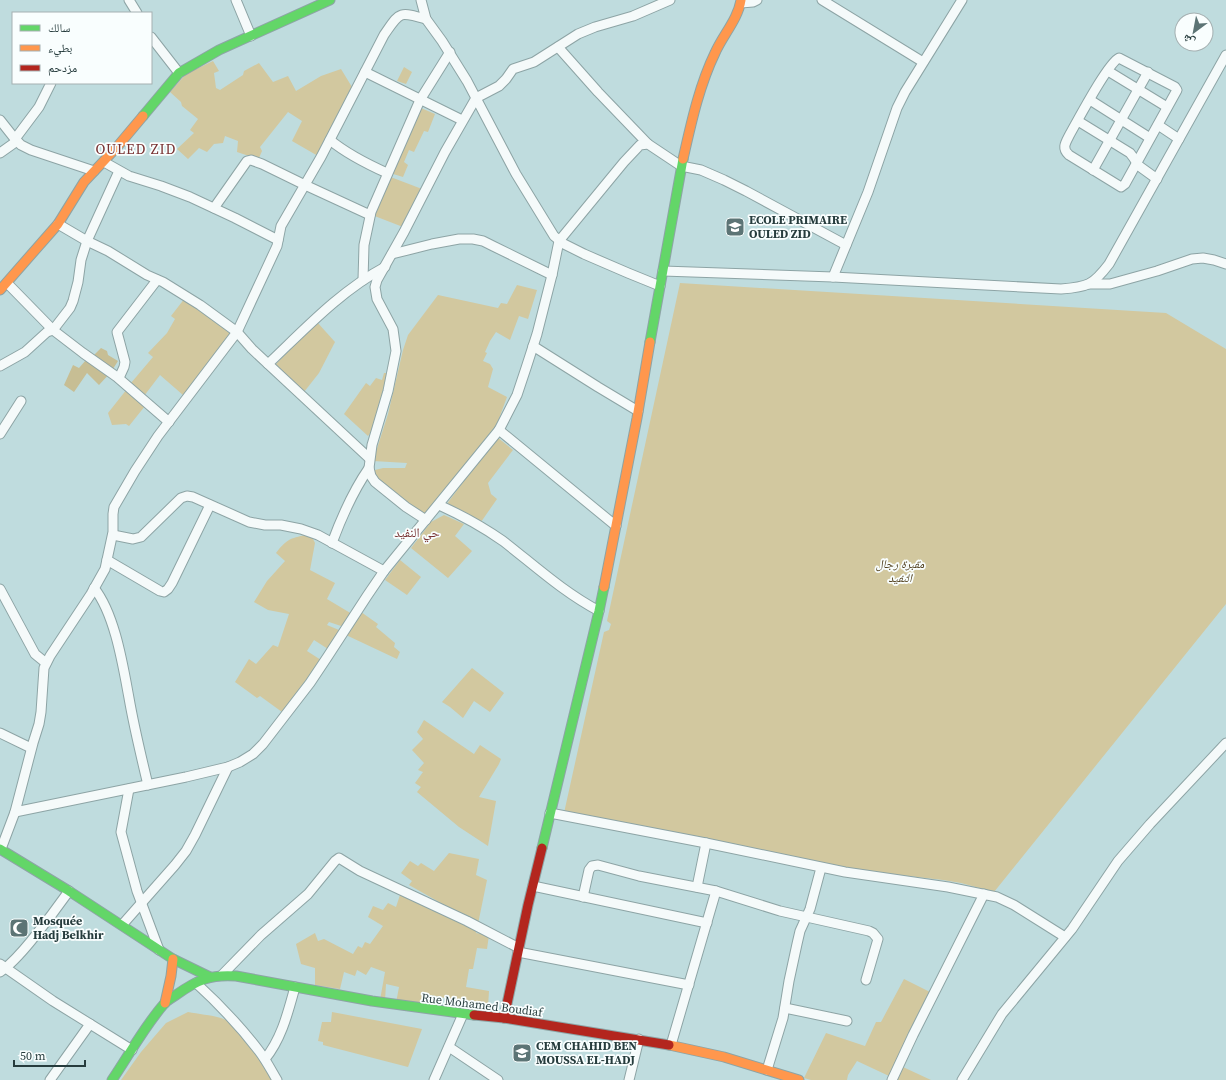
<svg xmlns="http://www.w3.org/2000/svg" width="1226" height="1080" viewBox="0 0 1226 1080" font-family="'Source Serif 4','Noto Naskh Arabic',serif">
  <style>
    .green { fill: #d2c89f }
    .forest { fill: #c7be94 }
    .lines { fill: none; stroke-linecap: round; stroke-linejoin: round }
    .street-casing { stroke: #8da4a5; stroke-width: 11 }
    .fast-casing { stroke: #8da4a5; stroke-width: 11 }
    .slow-casing { stroke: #8da4a5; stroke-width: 11 }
    .jam-casing { stroke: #8da4a5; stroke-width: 11 }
    .street { stroke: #f5fafa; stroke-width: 9 }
    .fast { stroke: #63d668; stroke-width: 9 }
    .slow { stroke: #ff974d; stroke-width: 9 }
    .jam { stroke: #b3261e; stroke-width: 9 }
    .labels { text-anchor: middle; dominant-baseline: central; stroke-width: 3.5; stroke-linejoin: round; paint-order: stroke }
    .poi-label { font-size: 12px; font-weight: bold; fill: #263c3d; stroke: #f9fefe; text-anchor: start }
    .park-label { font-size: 12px; font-style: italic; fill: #544321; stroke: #f9fefe }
    .street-label { font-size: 12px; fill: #263c3d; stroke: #f9fefe }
    .neighbourhood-label { font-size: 13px; fill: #783131; stroke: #f9fefe }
    .quarter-label { font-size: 14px; letter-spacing: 1px; fill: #783131; stroke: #f9fefe }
  </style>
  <rect width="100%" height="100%" fill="#bfdcde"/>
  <!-- green -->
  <g class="green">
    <path d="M213,61l6,10 -5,2 2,15 4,2 23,-15 1,-4 15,-8 14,19 15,-6 8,15 25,-15 20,-7 11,18 -34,69 -26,-15 10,-20 -14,-9 -28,35 2,4 -3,7 -10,-2 -12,-4 1,-11 -13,-5 -2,7 -9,1 -7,8 -8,-4 -11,11 -11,-10 17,-16 -4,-3 8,-11 -16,-13 -1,-4 -11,-10 16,-18z"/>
    <path d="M404,67l8,5 -6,12 -9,-3z"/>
    <path d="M421,108l14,6 -7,18 -4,-1 -10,21 -5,-2 -5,12 4,3 -5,12 -13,-4z"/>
    <path d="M388,176l34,13 -19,38 -31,-12z"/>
    <path d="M680,283l486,30 60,36v255l-232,288 -33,-9 -18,-3 -87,-10 -292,-57 40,-181 5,-2 2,-6 -4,-3z"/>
    <path d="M517,285l20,5 -9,29 -9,-3 -9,24 -14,-8 -6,9 -5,11 2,1 -4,8 7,3 3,5 -5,18 19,10 -10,27 -71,91 -13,1 -15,-9 -17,-17 -7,-15 1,-5 8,-2h22l2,-5 -34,-2 15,-47 15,-64 5,-15 30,-40 60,13 3,-5 6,1z"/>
    <path d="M185,298l47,37 -49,60 -23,-20 -16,21 -13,-13 22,-26 -5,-4 19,-20 8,-14 -4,-3z"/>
    <path d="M317,322l18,20 -16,31 -15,19 -30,-26z"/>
    <path d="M384,373h3l-13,55 -6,8 -24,-22 22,-31 4,3 6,-8 6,2z"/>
    <path d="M127,389l18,17 -16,20 -3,-2 -14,1 -4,-12z"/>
    <path d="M497,437l16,13 -25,33 3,11 6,5 -16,23 -35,-17z"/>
    <path d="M444,515l20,9 -9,12 17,15 -24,27 -37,-30 20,-26z"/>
    <path d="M306,535h5l4,8 -5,27 25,13 -8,16 25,15 -8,13 -15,-5 -2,3 12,5 -11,19 -14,-9 -7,11 14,9 -39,52 -22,-16 -3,2 -22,-16 14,-23 7,5 17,-19 5,2 11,-33 -21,-4 -14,-8 13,-21 18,-20 -9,-8c10,-13 14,-15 30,-18z"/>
    <path d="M400,560l21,17 -14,18 -22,-15z"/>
    <path d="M361,612l17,12 -2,3 19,16 -1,4 6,5 -3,7 -51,-24z"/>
    <path d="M472,668l32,25 -14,19 -16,-11 -11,17 -13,-11 -8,-5z"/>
    <path d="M424,720l50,34 6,-9 21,14 -2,5 -20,33 17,4 -8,45 -29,-19 -42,-35 4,-5 -6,-4 8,-11 -5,-2 6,-7 -12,-13 11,-11 -6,-7z"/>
    <path d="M449,853l30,6 -3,16 11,5 -9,44 -69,-39 3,-4 -11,-8 9,-12 8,5 3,-3 13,8z"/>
    <path d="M401,892l76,37 -1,4 13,2 -2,14 -10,-1 -4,21h-4l-3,18 23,4 -1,16 -58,-12 -3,14 -31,-6 3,-16 -13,-3 -1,17 -5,-1 5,-28 -14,-5 -5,8 -9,-5 -2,6 -11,-4 -4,17 -25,-4v-17l-14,-4 -5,-20 19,-11 3,8 6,-2 29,15 5,-8 4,2 3,-6 5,2 13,-18 -15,-9 5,-11 10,4 5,-7 8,4z"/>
    <path d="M904,979l26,13 -41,84 -32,-15 -9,14 -1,5h-36l-7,-2 22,-45 39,13 11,-24h5z"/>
    <path d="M188,1012c10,2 23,3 33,6 19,6 44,45 54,62h-154l20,-28 25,-29z"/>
    <path d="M332,1012l90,17 -14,38 -85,-22v-3l-5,-1 4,-19h9z"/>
    <path d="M903,1067l28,13h-34z"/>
  </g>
  <!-- forest -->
  <path class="forest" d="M101,348l6,3 1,4 10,6 -7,11 -12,13 -12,-12 -13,19 -10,-7 9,-20 6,3 7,-8 8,-5z"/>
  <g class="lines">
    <defs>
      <g id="street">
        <path d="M129,0l8,13"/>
        <path d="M236,0l15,36"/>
        <path d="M421,0l5,19 16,22 25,40 49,93 38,62 10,8 20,10 44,19 32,13"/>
        <path d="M822,0l101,62"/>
        <path d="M741,3l12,-1 4,-2"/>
        <path d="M151,37l28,36"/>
        <path d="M558,47l40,45 50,52"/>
        <path d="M1119,58l56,29 2,3 -52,94 -4,3 -52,-32c-8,-7 -3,-13 1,-21 8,-14 38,-71 49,-76z"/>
        <path d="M1108,71l59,36"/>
        <path d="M365,72l97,48"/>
        <path d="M1090,100l60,38"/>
        <path d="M0,120l15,19 6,6 10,5 63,21"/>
        <path d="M1078,121l52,32 3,4 6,9 18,13"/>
        <path d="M1158,125l21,14"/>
        <path d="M15,139l24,-32 12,-24"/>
        <path d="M330,140c17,14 37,24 57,33"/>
        <path d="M0,153l17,-12"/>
        <path d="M104,162l25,14 32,10 29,11 45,21 43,22"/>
        <path d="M1093,170l55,-98"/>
        <path d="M214,208l33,-47 4,-1 11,4 43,21 65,30"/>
        <path d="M58,224l29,17 21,10 39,24 16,7 37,23 37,27 15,17 16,15 101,94"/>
        <path d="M392,254l40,-10 27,-5h14l10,2 10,5 59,29"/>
        <path d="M663,271l170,6 228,12c27,-2 32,-4 48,-25l117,-209"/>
        <path d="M833,277l35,-85 29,-84 8,-16 57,-92"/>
        <path d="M363,280l1,-35 7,-33 49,-112 30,-48"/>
        <path d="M7,283l46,47 30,23 34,24 52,45"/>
        <path d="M1089,284h21l47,-13 35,-12 11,-1 11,2 12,4"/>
        <path d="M533,346l65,41 40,24"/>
        <path d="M268,364c36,-34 72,-73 117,-97"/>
        <path d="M0,366l25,-14 22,-20 6,-2 17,-22 3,-7 5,-19 3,-22 6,-19 32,-70"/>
        <path d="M119,378l5,-11 1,-5 -8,-30 40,-52"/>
        <path d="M499,430l117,96"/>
        <path d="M0,434l21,-33"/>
        <path d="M439,505c22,10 44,22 64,36 31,24 60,51 96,70"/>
        <path d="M426,520l-20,-13 -31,-25 -4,-6 -2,-8 3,-23 16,-54 8,-40 -3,-22 -16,-30 -2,-12 2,-7 27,-48 41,-80 31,-54 23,-12 7,-7 7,-10 21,-7 44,-28 17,-7 38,-11 37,-16"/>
        <path d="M113,535l20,4 8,-2 40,-39 6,-2 6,1 56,25 16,3h16l20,4 17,6 66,36"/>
        <path d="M332,543c10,-27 21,-52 37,-75"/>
        <path d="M107,560l53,31 4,1 4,-3 4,-6 38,-78"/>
        <path d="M94,588c21,26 29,78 35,110 5,29 12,58 19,87"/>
        <path d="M0,589l35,65 11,9"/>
        <path d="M0,733l31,15"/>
        <path d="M129,789l-8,43 16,59 22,59"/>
        <path d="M15,812l171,-35 42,-10 12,-5 13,-8 10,-10 47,-61 18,-27 39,-60 17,-25 115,-141 18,-35 9,-27 11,-34 15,-59 7,-34 65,-79 16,-17 8,-1 33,22 20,4 23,10 22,11 100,54"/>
        <path d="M550,813l156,30 139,29 103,15 49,10 17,8 51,32"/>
        <path d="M1,849l14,-37 18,-69 6,-19 2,-12 3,-44 6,-12 41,-62 14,-25 8,-37v-18l1,-7 21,-36 23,-35 79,-104 40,-86 4,-20 40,-69 63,-122c16,-23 14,-24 42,-16"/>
        <path d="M533,886l174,37"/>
        <path d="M697,887l9,-44"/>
        <path d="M583,897l6,-27 3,-4 6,-1 41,11 77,15 64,20 89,20 4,2 5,6 -12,41"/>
        <path d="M122,925l53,-60 11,-14 9,-16 33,-68"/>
        <path d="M518,952l171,33"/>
        <path d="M0,964l53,37 79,49"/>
        <path d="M0,972c12,-8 22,-20 31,-31 13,-16 26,-33 38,-50"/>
        <path d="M222,975l39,-40 47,-41 27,-33 4,-3 21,13 107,50 52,27"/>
        <path d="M196,983c23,21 44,43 63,68 7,9 12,19 18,29"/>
        <path d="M785,1008l62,13"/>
        <path d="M671,1045l45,-154"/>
        <path d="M449,1047l49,33"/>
        <path d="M265,1059c17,-21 23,-47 30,-72"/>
        <path d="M767,1070l16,-52 6,-37 8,-37 3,-13 10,-22 11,-41"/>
        <path d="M50,1080l40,-56"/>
        <path d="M434,1080l29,-66"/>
        <path d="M629,1080l10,-41"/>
        <path d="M892,1080l21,-45 71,-141"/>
        <path d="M962,1080l40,-66 70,-85 46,-68 32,-37 76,-81"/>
      </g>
      <g id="fast">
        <path d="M143,116l36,-43 40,-23 111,-50"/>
        <path d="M650,342l33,-183"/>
        <path d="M542,848l57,-237 5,-24"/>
        <path d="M0,849l69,42 104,68 37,18"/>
        <path d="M112,1080c17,-25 32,-53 52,-76 3,-4 8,-6 12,-9 21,-15 35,-21 60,-19l136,25 102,14"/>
      </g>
      <g id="slow">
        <path d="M683,159c8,-35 16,-73 32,-106 8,-18 23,-34 26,-53"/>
        <path d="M0,290l58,-66 26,-42 33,-35 26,-31"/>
        <path d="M604,587l33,-169 13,-76"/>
        <path d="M165,1003l6,-27 2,-17"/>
        <path d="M669,1045l55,12 75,23"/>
      </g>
      <g id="jam">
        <path d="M474,1015l30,3 165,27"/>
        <path d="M504,1018l24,-113 14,-57"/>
      </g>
    </defs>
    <!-- street casing -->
    <use href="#street" class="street-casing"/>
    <!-- fast casing -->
    <use href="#fast" class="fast-casing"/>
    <!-- slow casing -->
    <use href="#slow" class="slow-casing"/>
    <!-- jam casing -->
    <use href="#jam" class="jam-casing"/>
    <!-- street -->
    <use href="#street" class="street"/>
    <!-- fast -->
    <use href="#fast" class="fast"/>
    <!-- slow -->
    <use href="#slow" class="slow"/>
    <!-- jam -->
    <use href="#jam" class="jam"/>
  </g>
  <!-- icons -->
  <defs>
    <symbol id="school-square" viewBox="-11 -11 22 22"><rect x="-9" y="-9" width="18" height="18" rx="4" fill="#5c7475" stroke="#f9fefe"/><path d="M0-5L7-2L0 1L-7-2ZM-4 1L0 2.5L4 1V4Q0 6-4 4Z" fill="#fff"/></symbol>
    <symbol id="mosque-square" viewBox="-11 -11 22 22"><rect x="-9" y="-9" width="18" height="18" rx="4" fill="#5c7475" stroke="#f9fefe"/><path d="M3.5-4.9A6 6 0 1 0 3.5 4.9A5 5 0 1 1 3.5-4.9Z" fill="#fff"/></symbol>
  </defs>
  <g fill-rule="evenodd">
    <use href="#school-square" x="724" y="216" width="22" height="22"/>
    <use href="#mosque-square" x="8" y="917" width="22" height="22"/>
    <use href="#school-square" x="511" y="1042" width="22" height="22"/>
  </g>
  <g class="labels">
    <!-- poi labels -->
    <g class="poi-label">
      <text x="749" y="220">ECOLE PRIMAIRE<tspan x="749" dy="14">OULED ZID</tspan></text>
      <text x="33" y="921">Mosquée<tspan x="33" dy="14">Hadj Belkhir</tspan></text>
      <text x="536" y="1046">CEM CHAHID BEN<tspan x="536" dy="14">MOUSSA EL-HADJ</tspan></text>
    </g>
    <!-- park labels -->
    <g class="park-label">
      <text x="900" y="564">مقبرة رجال<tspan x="900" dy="14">النفيد</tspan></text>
    </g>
    <!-- street labels -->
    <g class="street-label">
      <text transform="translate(482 1005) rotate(7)">Rue Mohamed Boudiaf</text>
    </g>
    <!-- neighbourhood labels -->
    <g class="neighbourhood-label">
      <text x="417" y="532">حي النفيد</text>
    </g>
    <!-- quarter labels -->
    <g class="quarter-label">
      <text x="136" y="149">OULED ZID</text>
    </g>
  </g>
  <!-- legend -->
  <rect x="12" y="12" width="140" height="72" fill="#f9fefe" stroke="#a5b0b1"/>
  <rect x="20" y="25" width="20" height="6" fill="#63d668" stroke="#a5b0b1"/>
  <text x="48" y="32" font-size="12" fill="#263c3d">سالك</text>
  <rect x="20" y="45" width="20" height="6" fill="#ff974d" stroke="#a5b0b1"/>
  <text x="48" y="52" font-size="12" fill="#263c3d">بطيء</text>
  <rect x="20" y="65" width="20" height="6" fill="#b3261e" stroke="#a5b0b1"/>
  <text x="48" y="72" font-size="12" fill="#263c3d">مزدحم</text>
  <!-- north arrow -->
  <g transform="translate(1194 32) rotate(212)"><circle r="19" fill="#f9fefe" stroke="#a5b0b1"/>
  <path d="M0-3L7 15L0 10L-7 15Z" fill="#5c7475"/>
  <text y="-6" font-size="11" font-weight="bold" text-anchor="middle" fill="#263c3d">ش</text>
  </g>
  <!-- scale -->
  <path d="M14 1060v6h71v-6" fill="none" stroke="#263c3d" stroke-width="2"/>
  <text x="20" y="1060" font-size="12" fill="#263c3d" stroke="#f9fefe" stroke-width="3" paint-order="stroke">50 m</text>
</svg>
